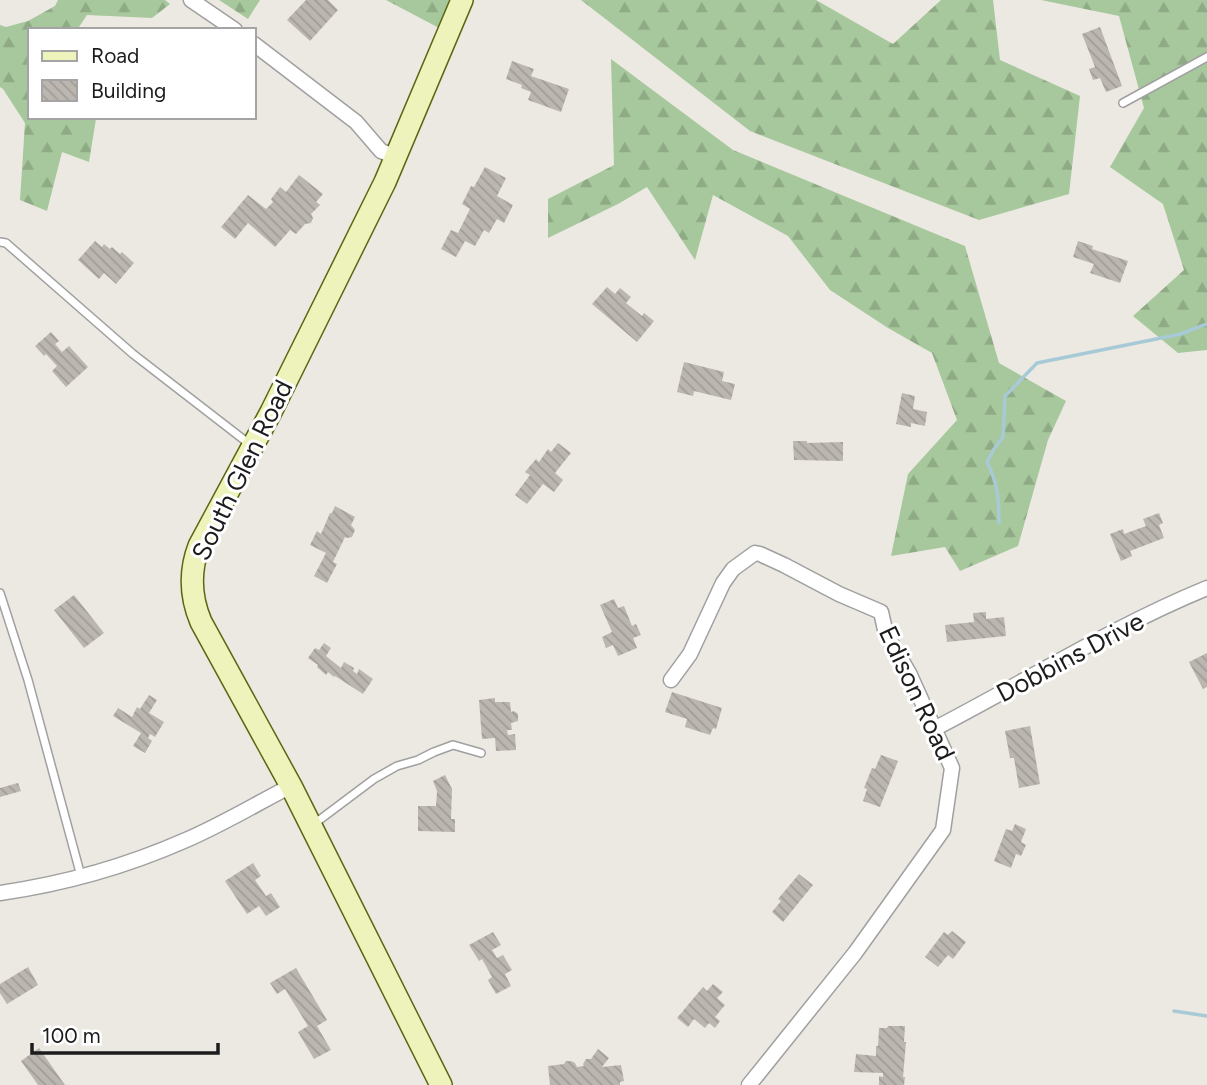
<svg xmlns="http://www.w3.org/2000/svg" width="1207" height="1085" viewBox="0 0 1207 1085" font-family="Figtree,sans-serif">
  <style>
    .forest { fill: url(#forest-firs) }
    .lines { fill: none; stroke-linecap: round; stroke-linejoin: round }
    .stream { stroke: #a7cad6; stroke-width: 3.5 }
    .building { fill: url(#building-back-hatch) }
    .lane-casing { stroke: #a0a0a0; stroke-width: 10 }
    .street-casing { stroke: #a0a0a0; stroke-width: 17 }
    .secondary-casing { stroke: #5b6710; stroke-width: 24 }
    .lane { stroke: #fff; stroke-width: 7 }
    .street { stroke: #fff; stroke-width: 14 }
    .secondary { stroke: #eef2bb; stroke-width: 21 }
    .labels { text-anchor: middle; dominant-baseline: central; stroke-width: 6; stroke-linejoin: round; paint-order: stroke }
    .street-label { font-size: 26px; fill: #1c1c1c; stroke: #fff }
  </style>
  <defs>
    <pattern id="forest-firs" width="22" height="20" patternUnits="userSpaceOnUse" patternTransform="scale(1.75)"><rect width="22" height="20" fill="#a7c89c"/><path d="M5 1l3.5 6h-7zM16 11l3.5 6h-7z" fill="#8fab86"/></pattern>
    <pattern id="building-back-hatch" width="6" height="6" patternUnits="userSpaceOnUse" patternTransform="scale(1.75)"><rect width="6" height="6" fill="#bcb6b0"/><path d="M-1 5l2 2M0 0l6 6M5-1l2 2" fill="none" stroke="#a19c97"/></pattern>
  </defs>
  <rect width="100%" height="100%" fill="#ece9e3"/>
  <!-- forest -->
  <g class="forest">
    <path d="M58,0h107l5,4 -18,14 -65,-3 -10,15h-47v87h66v2l-7,43 -27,-10 -15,59 -27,-11 5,-77 -22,-34 -3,-2v-62l6,2 22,-6 27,-15z"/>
    <path d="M219,0h41l-12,19z"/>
    <path d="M386,0h63l-10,28z"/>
    <path d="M581,0h235l77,44 48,-44h52l7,60 80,36 -11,98 -90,26 -229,-89z"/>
    <path d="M1041,0h166v350l-29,3 -45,-37 51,-46 -21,-66 -53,-37 34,-59 -25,-92z"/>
    <path d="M611,59l122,91 232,96 34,117 67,38 -18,39 -30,106 -58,25 -15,-24 -54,9 17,-82 49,-54 -25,-67 -44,-25 -58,-38 -42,-54 -75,-41 -18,65 -48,-73 -29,17 -70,34v-39l66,-34z"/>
  </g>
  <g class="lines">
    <!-- stream -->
    <g class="stream">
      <path d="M999,523c0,-24 -1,-39 -12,-61l7,-13 9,-12 2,-41 32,-33 144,-29 26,-10"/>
      <path d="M1174,1011l33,5"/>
    </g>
  </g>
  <!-- building -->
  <g class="building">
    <path d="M306,0h22l10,10 -28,31 -23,-21z"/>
    <path d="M1100,27l22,59 -16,6 -6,-14 -7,2 -4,-11 6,-2 -13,-33z"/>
    <path d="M512,61l22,8 -3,7 38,13 -8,23 -33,-12 3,-8 -10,-4 1,-3 -16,-6z"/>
    <path d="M485,167l21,11 -9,18 16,9 -9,18 -7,-4 -8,14 -5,-3 -9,16 -10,-5 -9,16 -15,-8 10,-19 7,3 12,-24 -8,-5 9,-18 3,1z"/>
    <path d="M299,175l24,19 -7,8 4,3 -9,9 2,4 -2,5 -6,1 -9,10 -6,-4 -15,17 -27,-24 -13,16 -14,-12 27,-32 18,14 7,-7 -2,-3 9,-12 6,5z"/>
    <path d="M95,241l7,6 2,-3 6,5 2,-2 8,7 2,-2 12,11 -18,21 -12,-11 -5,6 -21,-19z"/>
    <path d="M1078,241l15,5 -1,3 36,12 -8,22 -30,-10 4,-9 -21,-7z"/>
    <path d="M607,287l8,7 5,-6 11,9 -5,6 16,13 2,-3 10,8 -17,21 -45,-38z"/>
    <path d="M51,332l8,9 -4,3 7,8 7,-6 19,21 -22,20 -14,-16 5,-5 -11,-12 -2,2 -9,-10z"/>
    <path d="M684,362l40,10 -2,9 13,3 -4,16 -37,-9 -1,5 -16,-4z"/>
    <path d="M902,393l13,3 -2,13 14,3 -2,14 -14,-3v4l-15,-3z"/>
    <path d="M793,441h14v2l36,-1v19l-49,-1z"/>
    <path d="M558,443l13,10 -16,20 8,7 -9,12 -11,-8 -16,20 -12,-9 15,-20 -5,-3 11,-13 3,3 9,-13 3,3z"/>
    <path d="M335,506l20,11 -4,8 4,5 -3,7 -5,1 -2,-1 -12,25 4,2 -10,19 -13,-7 12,-23 -16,-8 7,-14 4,3 9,-21h2z"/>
    <path d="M1159,513l4,10 -4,2 5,13 -34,13 2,5 -11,5 -11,-27 13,-5 1,5 22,-8 -3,-7z"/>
    <path d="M74,595l30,38 -20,15 -30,-38z"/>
    <path d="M614,599l4,9 6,-2 8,20 4,-2 5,11 -8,3 4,10 -19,8 -5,-11 -7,3 -4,-11 10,-5 -12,-27z"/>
    <path d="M986,612v7l18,-2 2,19 -59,6 -2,-17 29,-3 -1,-9z"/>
    <path d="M324,643l7,5 -5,8 15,12 3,-6 10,6 -1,3 4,3 2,-5 14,10 -10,15 -28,-18 -1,1 -6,-5 -2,3 -9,-8 1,-2 -10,-7 7,-10 4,2z"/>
    <path d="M1207,653v34l-4,2 -14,-27z"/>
    <path d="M672,692l50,16 -6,21 -3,-1 -3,7 -25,-8 2,-8 -22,-7z"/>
    <path d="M149,695l8,5 -8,13 15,9 -9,15 -5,-3 -2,4 4,3 -7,12 -12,-7 8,-13 -28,-17 5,-8 14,9 5,-10 3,2z"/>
    <path d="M495,698v4h15l1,10 3,-1 4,3v7l-7,2 1,7h-5l1,5 7,-1 1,16 -20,1 -1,-13 -13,1 -3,-39z"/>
    <path d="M1030,726l10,58 -21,4 -5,-30h-4l-5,-27z"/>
    <path d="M881,755l17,6 -18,46 -17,-6 4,-12 -3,-1 8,-20 3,1z"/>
    <path d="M445,775l7,14 -1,30h4v13l-37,-1v-25h18l1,-15 -4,-10z"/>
    <path d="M18,783l3,8 -21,6v-9z"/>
    <path d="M1015,824l11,5 -5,13 5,3 -5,11 -5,-2 -5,14 -17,-7 12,-32 6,2z"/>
    <path d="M253,863l8,13 -6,4 11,16 5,-3 9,14 -14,9 -7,-10 -12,8 -22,-33z"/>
    <path d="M799,874l14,11 -30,37 -11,-10 9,-11 -3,-2z"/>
    <path d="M952,931l14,11 -13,17 -5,-4 -10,12 -13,-10 19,-25 4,3z"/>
    <path d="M493,932l8,13 -9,5 5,8 6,-3 9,15 -7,4 6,12 -15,8 -8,-14 4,-3 -10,-18 -3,2 -10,-16z"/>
    <path d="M28,967l10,18 -31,19 -7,-11v-9z"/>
    <path d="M296,968l31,52 -10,6 14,24 -17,9 -16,-27 10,-6 -23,-37 -8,5 -7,-11z"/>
    <path d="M713,984l10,8 -6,6 8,7 -10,12 5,4 -5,7 -6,-5 -4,5 -11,-9 -6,8 -11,-9 26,-31 4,4z"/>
    <path d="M888,1026h17l-1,16h2l-3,35h2l-1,8h-25v-9l4,1v-4l-29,-1 2,-18 20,2v-10h2l1,-18h8z"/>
    <path d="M39,1048l26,37h-27l-17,-24z"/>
    <path d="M598,1049l11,9 -7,9 19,-2 3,16 -4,1v3h-70l-2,-19 16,-2 2,-3h5l4,2 2,4 7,-1 -1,-2 3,-5h5z"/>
  </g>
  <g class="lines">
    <defs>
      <g id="lane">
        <path d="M1123,103l84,-46"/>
        <path d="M0,242l6,1 127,111 119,92"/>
        <path d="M0,593l28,87 53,196"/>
        <path d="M314,824l60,-45 23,-13 21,-6 16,-8 19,-7 28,8"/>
      </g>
      <g id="street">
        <path d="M191,0l44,30"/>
        <path d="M254,44l102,78 25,29 15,6"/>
        <path d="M671,680l19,-26 33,-71 10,-14 22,-16 5,1 24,11 55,29 42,18 5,22 23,39 43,95 -9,62 -88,123 -106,132"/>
        <path d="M934,729c91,-47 178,-102 273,-141"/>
        <path d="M0,893c63,-9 127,-27 186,-53 35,-15 70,-36 105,-54"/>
      </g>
      <path id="secondary" d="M441,1085l-150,-299 -90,-164c-11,-26 -12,-50 -2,-76l72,-134 114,-230 77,-182"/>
    </defs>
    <!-- lane casing -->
    <use href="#lane" class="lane-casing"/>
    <!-- street casing -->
    <use href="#street" class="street-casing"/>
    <!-- secondary casing -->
    <use href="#secondary" class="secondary-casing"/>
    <!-- lane -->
    <use href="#lane" class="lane"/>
    <!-- street -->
    <use href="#street" class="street"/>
    <!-- secondary -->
    <use href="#secondary" class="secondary"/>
  </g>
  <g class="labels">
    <!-- street labels -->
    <g class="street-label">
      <text transform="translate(242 470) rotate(-64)">South Glen Road</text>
      <text transform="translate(1070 657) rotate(-28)">Dobbins Drive</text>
      <text transform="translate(917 693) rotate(65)">Edison Road</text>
    </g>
  </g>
  <!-- legend -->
  <rect x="28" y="28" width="228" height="91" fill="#ffffff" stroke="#a4a4a4" stroke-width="2"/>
  <rect x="42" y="51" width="35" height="10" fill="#eef2bb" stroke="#a4a4a4" stroke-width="2"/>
  <text x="91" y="63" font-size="21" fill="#1c1c1c">Road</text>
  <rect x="42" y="80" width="35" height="21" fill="url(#building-back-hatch)" stroke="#a4a4a4" stroke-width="2"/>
  <text x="91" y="98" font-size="21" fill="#1c1c1c">Building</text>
  <!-- scale -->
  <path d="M32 1043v10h186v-10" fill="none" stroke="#1c1c1c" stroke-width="3.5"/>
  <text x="42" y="1043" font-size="21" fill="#1c1c1c" stroke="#ffffff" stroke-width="5" paint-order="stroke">100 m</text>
</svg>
